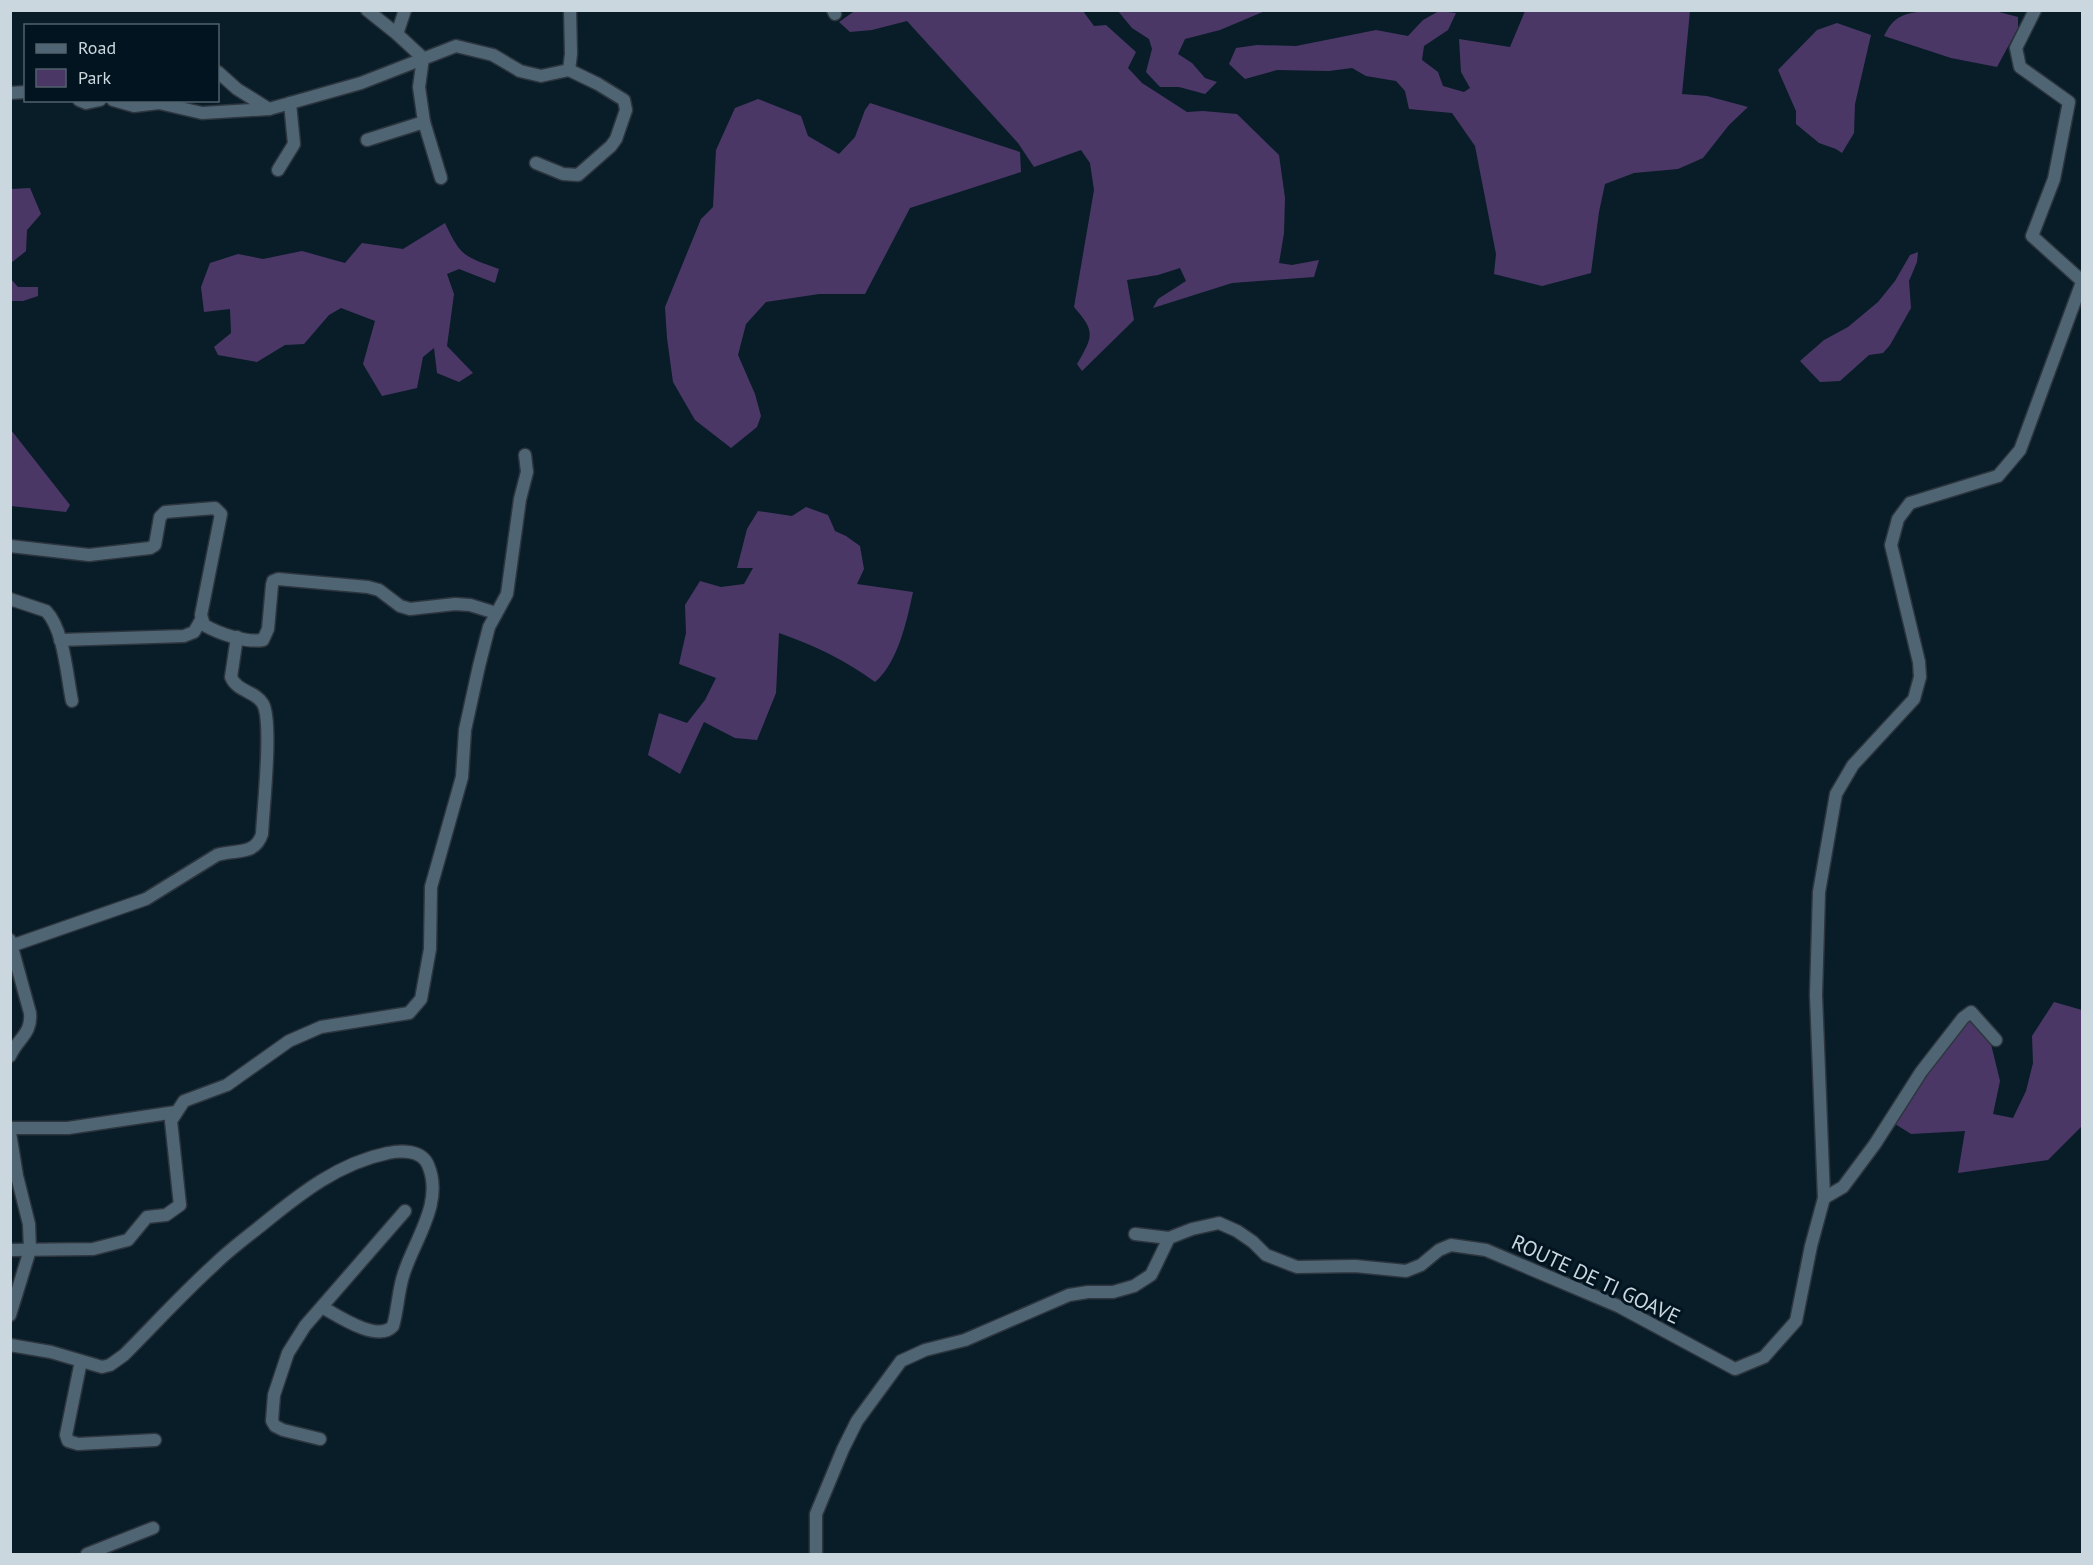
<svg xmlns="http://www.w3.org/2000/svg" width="2093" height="1565" viewBox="0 0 2093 1565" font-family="'PT Sans',sans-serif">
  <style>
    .green { fill: #4b3766 }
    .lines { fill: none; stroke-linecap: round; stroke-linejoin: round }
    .minor-casing { stroke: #2d353e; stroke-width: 15 }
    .minor { stroke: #4f6573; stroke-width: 12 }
    .labels { text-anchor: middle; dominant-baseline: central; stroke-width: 6; stroke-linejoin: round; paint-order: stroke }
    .street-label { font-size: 21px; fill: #cbd7df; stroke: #02141f }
  </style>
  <rect width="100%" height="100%" fill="#091d29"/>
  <!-- green -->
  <g class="green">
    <path d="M856,10l227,1 11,15 12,-1 30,27 -8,16 14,15 45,29 16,-1 34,3 42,41 6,43 -1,35 -5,30 13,2 27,-5 -5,17 -82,6 -79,25 5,-9 28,-18 -6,-13 -22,7 -31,5 7,40 -52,51 -5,-7c16,-28 19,-32 -3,-57l20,-117 -4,-27 -9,-13 -47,17 -16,-24 -111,-122 -35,9 -22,2 -11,-10z"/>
    <path d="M1118,11h147l-45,19 -35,9 -7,15 14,9 13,15 12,4 -12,12 -26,-7h-19l-14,-15 6,-23 -3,-10 -17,-11z"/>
    <path d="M1439,11l17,2 -8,17 -24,16 -2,14 16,12 5,14 21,6 6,-4 -9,-16 -2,-33 51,8 15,-36h165l-8,83 25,2 41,11 -19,18 -26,33 -25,11 -44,4 -29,11 -6,28 -8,61 -49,13 -48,-12 2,-20 -21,-108 -23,-33 -43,-4 -4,-18 -9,-10 -30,-5 -14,-8 -23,3 -52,-1 -32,9 -16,-15 7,-16 21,-3 39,1 80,-16 32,6 15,-16z"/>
    <path d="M1927,11h68l23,6v11l-21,39 -46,-9 -67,-22c10,-21 21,-23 43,-25z"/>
    <path d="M1837,23l34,12 -16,69 -1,29 -12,20 -6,-4 -17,-6 -23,-19v-13l-18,-41 39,-40z"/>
    <path d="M758,99l43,17 7,20 31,18 16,-17 10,-27 5,-7 150,49 1,20 -111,36 -45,86h-46l-53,8 -20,22 -8,31 17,39 6,22 -4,11 -26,21 -36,-28 -22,-38 -6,-44 -2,-31 36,-88 12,-12 3,-57 19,-42z"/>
    <path d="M30,188l11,26 -14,16 -1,21 -15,12v-74z"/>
    <path d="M445,223c16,34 19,33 54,46l-4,14 -36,-14 -12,5 7,20 -7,52 26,27 -14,9 -22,-9 -3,-25 -11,9 -6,31 -35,8 -19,-32 12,-43 -34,-13 -12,7 -25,29 -19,1 -28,17 -39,-7 -4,-8 17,-14 -1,-24 -26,3 -3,-25 9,-24 28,-9 25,5 39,-8 43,12 17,-20 41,6z"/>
    <path d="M1918,252l-1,10 -8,19 2,27 -21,37 -7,8 -14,2 -29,26 -20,1 -20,-21 24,-21 24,-13 30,-25 17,-21 15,-26z"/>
    <path d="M10,278l8,9h20v9l-15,5h-12z"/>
    <path d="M11,430l59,75 -4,7 -55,-6z"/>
    <path d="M806,507l22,8 7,16 11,5 14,10 4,23 -7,15 56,8c-6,28 -15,71 -38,90 -30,-22 -61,-37 -96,-49l-3,60 -19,47 -22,-2 -31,-16 -24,52 -32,-19 11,-42 28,10 18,-23 11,-22 -37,-14 7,-31 -1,-28 15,-24 21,6 23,-3 9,-16h-16l10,-39 11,-18 34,5z"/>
    <path d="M2054,1002l28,8v116l-34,34 -90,13 7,-42 -54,3 -19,-12 37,-56 40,-49 21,23 10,41 -7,33 20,4 13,-27 7,-28 -1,-27z"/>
  </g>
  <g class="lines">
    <defs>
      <g id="minor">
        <path d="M833,10l2,4"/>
        <path d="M2035,10l-19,38 4,19 49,35 -15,77 -22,57 50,45"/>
        <path d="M397,34l8,-24"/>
        <path d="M569,70l2,-16 -1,-44"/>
        <path d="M218,72l19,17 32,20"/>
        <path d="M10,93l16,-1"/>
        <path d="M79,100l7,3 14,-3"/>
        <path d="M113,100l21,6 25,-3 43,10 67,-4 92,-26 95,-37 37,9 27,16 21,5 28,-6 29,14 26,16 2,10 -10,29 -5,7 -33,29 -15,-1 -27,-11"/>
        <path d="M424,122l17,56"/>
        <path d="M367,140l57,-18 -5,-35 4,-29 -26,-24 -30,-24"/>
        <path d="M278,170l16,-26 -4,-41"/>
        <path d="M10,546l79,9 61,-7 5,-3 5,-28 5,-5 50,-4 6,6 -20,101 3,10c14,8 41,18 59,15l5,-11 4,-44 1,-4 5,-2 90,8 11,3 21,16 10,3 45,-5 15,1 26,8"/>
        <path d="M10,599l36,12c18,18 21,66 26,90"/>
        <path d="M60,640l124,-4 10,-4 7,-12"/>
        <path d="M10,940l20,73c2,21 -12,25 -20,43"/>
        <path d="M11,946l135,-47 71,-44c19,-6 38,1 45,-21 1,-24 11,-112 1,-130 -7,-13 -26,-12 -32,-27l6,-40"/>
        <path d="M10,1128h58l108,-16"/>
        <path d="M10,1133l7,43 12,48 1,26 -20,65"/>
        <path d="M1824,1198l19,-11 32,-43 46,-72 42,-54 8,-6 25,28"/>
        <path d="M1135,1234l34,4"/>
        <path d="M10,1250l83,-1 35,-9 19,-23 19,-2 14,-10 -9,-84 13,-20 43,-16 62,-44 32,-14 88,-14 12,-14 9,-50 1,-62 31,-110 3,-47 14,-64 10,-39 18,-33 13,-95 7,-27 -2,-17"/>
        <path d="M10,1345l41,7 51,15 8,-2 14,-10c30,-30 59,-62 90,-90 15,-15 33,-28 49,-41 38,-31 76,-61 125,-71 13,-3 34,-3 40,12 16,37 -13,74 -24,108 -6,17 -6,36 -11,53 -15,17 -55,-10 -71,-19"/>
        <path d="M81,1361l-15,74 2,6 10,3 77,-4"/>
        <path d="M320,1439l-37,-9 -8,-4 -3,-5 2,-26 14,-42 17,-27 100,-115"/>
        <path d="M87,1554l66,-26"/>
        <path d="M816,1554v-40l27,-65 14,-28 44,-60 24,-11 40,-10 104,-45 19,-3h25l21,-6 17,-11 18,-37 23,-9 27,-6 18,8 16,11 13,13 31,12 58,-1 51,5 15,-6 18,-15 12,-5 35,5 132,56 117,63 29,-12 32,-36 15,-75 13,-48 -8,-203 3,-103 17,-98 17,-29 61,-66 6,-22 -1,-15 -28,-117 7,-26 12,-16 88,-27 22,-26 62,-168"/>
      </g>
    </defs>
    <!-- minor casing -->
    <use href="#minor" class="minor-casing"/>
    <!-- minor -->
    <use href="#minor" class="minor"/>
  </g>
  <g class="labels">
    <!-- street labels -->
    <g class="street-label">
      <text transform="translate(1596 1279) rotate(25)">ROUTE DE TI GOAVE</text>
    </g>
  </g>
  <!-- border -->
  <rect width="2093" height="1565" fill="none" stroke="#cbd7df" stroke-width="24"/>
  <!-- legend -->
  <rect x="24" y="24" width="195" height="78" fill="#02141f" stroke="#52626c" stroke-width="1.5"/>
  <rect x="36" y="44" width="30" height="9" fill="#4f6573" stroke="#52626c" stroke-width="1.5"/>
  <text x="78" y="54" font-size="18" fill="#cbd7df">Road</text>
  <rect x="36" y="69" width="30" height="18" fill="#4b3766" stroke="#52626c" stroke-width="1.5"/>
  <text x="78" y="84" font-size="18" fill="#cbd7df">Park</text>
</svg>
